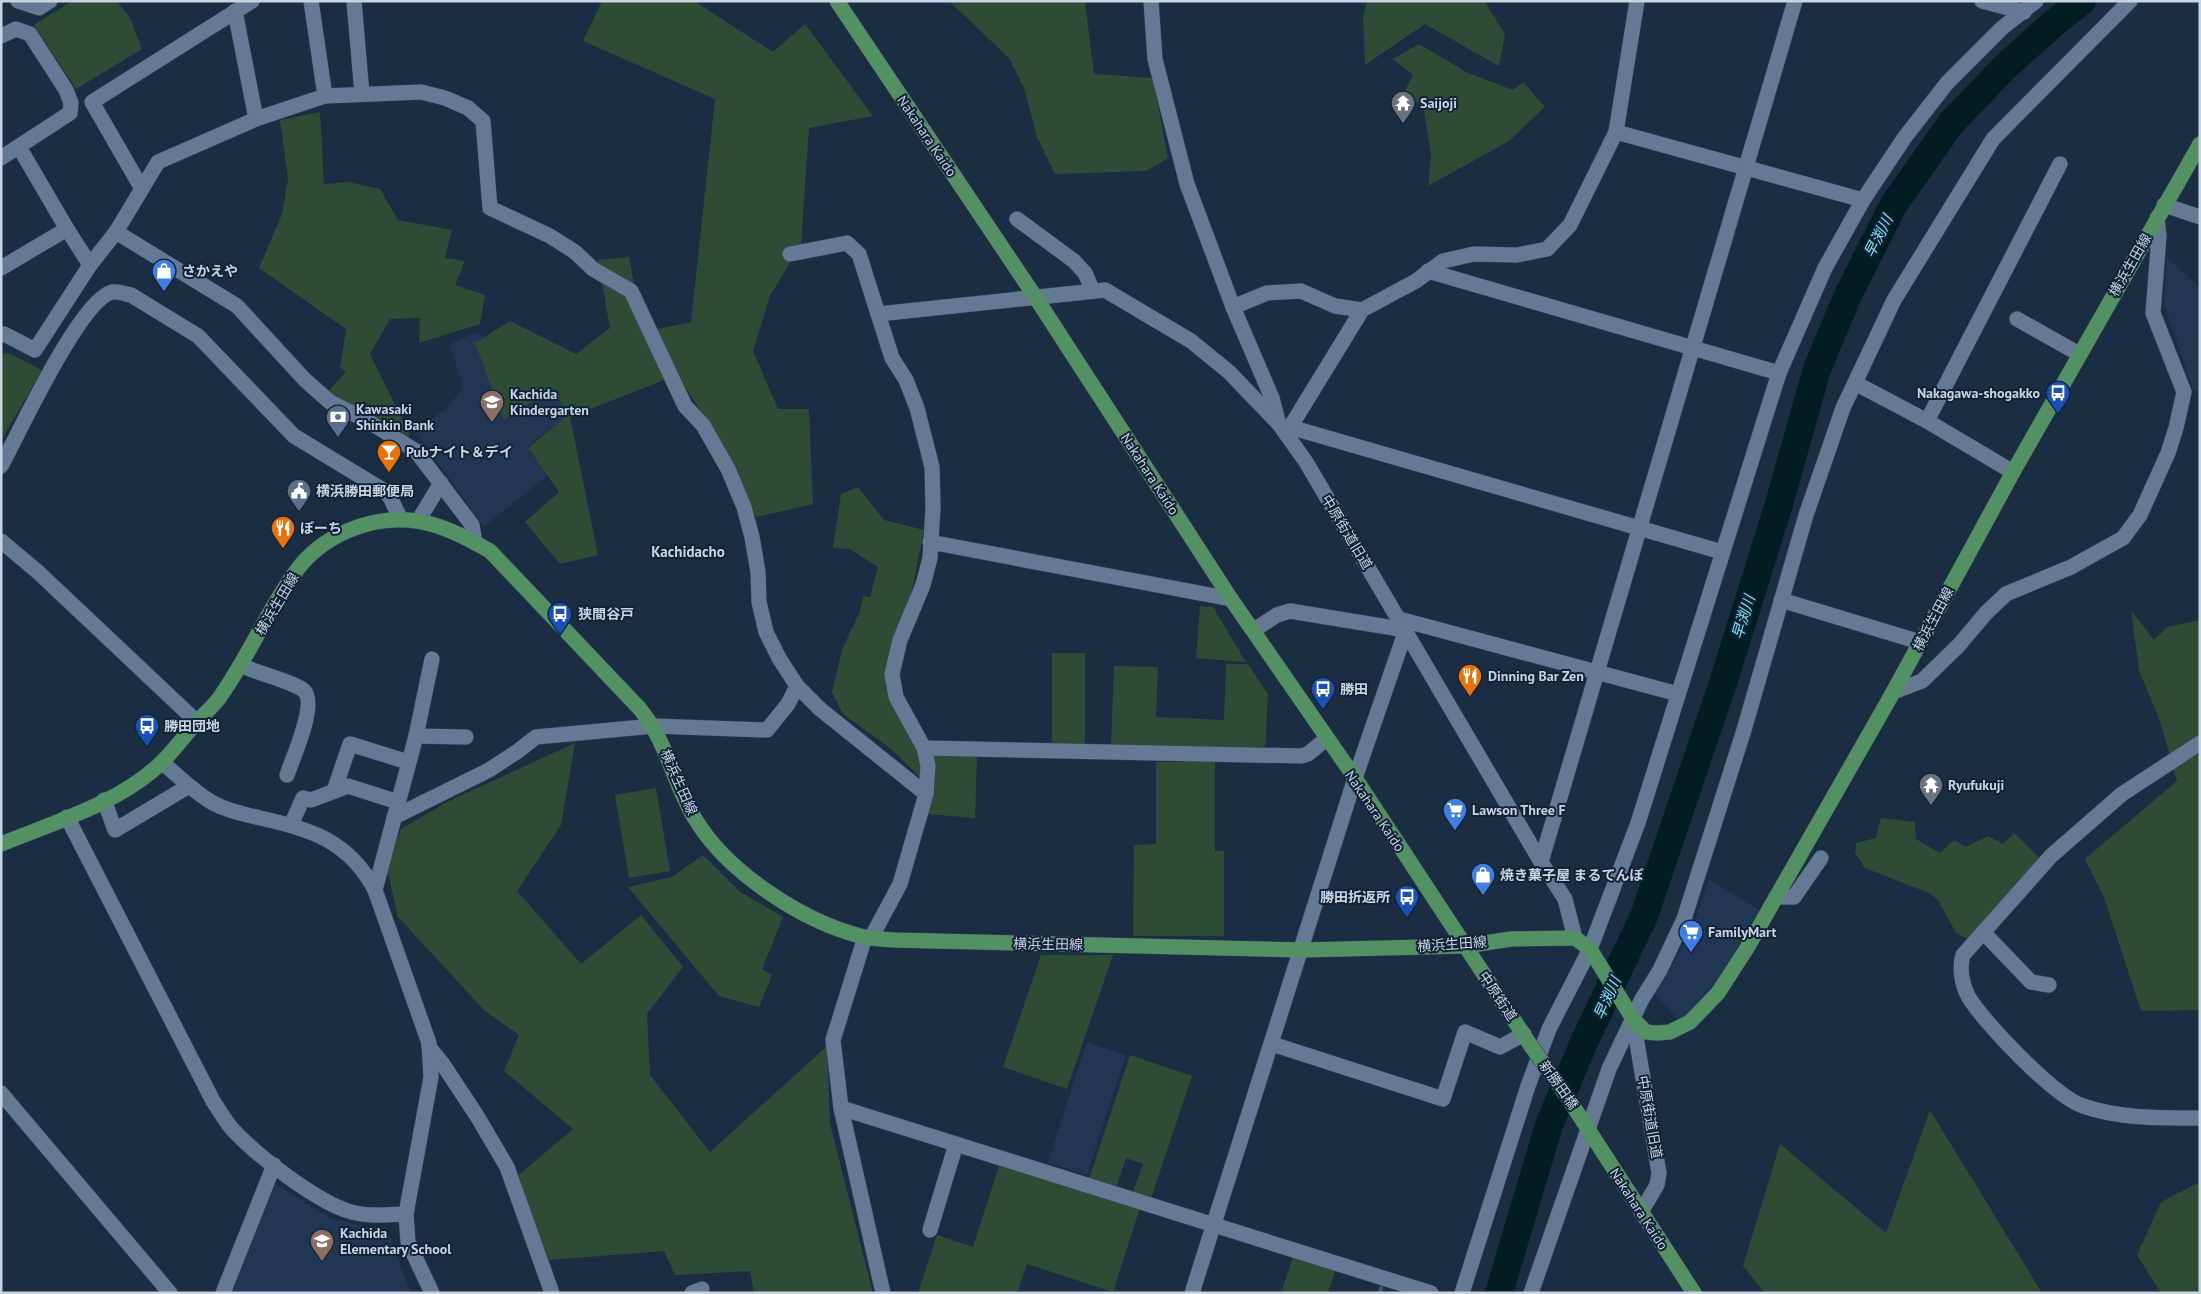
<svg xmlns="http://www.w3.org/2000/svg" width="2201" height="1294" viewBox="0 0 2201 1294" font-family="'PT Sans','Noto Sans JP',sans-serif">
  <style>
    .built { fill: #203652 }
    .green { fill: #2d4c36 }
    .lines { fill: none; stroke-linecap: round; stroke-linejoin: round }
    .stream { stroke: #3c555c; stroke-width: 4.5 }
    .river { stroke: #001e22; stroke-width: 28 }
    .minor-casing { stroke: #384759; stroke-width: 16 }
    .major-casing { stroke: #384759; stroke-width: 16 }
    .minor { stroke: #647993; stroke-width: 15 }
    .major { stroke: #539063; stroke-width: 15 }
    .major-bridge-casing { stroke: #384759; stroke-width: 16; stroke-linecap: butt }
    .major-bridge { stroke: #539063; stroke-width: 15 }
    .labels { text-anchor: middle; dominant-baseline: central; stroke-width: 4; stroke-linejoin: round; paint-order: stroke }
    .poi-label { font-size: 14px; font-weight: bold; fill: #c8d4e2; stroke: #122339; text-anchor: start }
    .street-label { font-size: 14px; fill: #c8d4e2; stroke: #122339 }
    .water-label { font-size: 15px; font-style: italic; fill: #81e5f1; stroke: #122339 }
    .neighbourhood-label { font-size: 15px; font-weight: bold; fill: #c8d4e2; stroke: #122339 }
  </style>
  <rect width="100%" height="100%" fill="#1b2d43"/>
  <!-- built -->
  <g class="built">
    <path d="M2167,257l33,31v103l-7,-2 -29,-85z"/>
    <path d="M478,332l43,49 31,9 17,25 -42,32 20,29 -63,51 -69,-96 31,-22 17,-21 -13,-44z"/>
    <path d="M1709,879l50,31 -41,70 -21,25 -15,12 -5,1 -25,-27 15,-17 26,-48z"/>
    <path d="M1087,1042l39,13 -39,120 -39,-13z"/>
    <path d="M274,1183l56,35 58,14 23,61h-179z"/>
  </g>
  <!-- green -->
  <g class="green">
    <path d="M72,1h45l13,17 12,31 -66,40 -42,-64z"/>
    <path d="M602,1h92l79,51 32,-28 68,92 -64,12 -8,116 -31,52 -17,55 25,58h31l4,95 -57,13 -32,-71 -47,-71 -107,42 28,138 -38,9 -35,-42 34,-30 -31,-44 41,-34 -17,-25 -48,31 -29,-77 35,-22 66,33 34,-26 -12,-68 31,-3 14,75 48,-10 24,-223 -132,-58z"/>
    <path d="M949,1h136l9,73 59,4 15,80 -22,13 -91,3 -18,-37 -13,-49 -15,-30z"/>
    <path d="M1367,1h117l21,33 -6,32 -74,-42 -60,41 -2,-48z"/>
    <path d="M1419,44l47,28 47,18 10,-8 22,25 -36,34 -81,45 3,-30 -7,-46 -10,-11 -10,-6 9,-18 -20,-16z"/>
    <path d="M320,112l4,72 24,-2 32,7 18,31 54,10 -7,28 20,3 -10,24 30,10 -5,29 -61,19 1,-25 -30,1 -20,35 40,81 -5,7 -80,-47 21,-23 -6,-4 6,-39 -87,-61 23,-54 6,-35 -8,-59z"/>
    <path d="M8,353l34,17 -41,71v-87z"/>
    <path d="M858,487l26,33 40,10 -14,70 -16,109 26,48 2,22 -31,-30 -48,-35 -11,-22 10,-42 18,-39 3,-15 7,1 8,-30 -28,-18 -17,-1 8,-54z"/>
    <path d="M1200,606l13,1 33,55 -50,-4z"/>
    <path d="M2131,610l23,30 13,-13 33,-7v390l-59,1 -37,-114 -19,-38 92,-78 -17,-60 -21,-51z"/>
    <rect x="1052" y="653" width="33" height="93"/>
    <path d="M1226,664h22l20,30 -3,57 -154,-5 3,-80 44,1 -2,50 68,3z"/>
    <path d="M575,743l-14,82 -44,66 64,73 60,-49 42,52 -36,47 3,61 60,77 117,-106 3,78 43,169h-119l-4,-22 -75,4 -11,-24 -115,9 -35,-81 59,-50 -69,-58 15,-36 -34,-24 -87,-94 -11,-48 14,-40 48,-28z"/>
    <path d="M932,755h45l-2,63 -48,-4z"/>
    <path d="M1156,762h59v89h9v85h-91l1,-91 22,-1z"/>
    <path d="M656,788l14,83 -41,7 -14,-83z"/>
    <path d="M1881,818l34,4 1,17 24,14 14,-13 12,7 22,-11 15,8 11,-11 26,26 -72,80 -12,-6 -18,-33 -9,-7 -64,-25 -10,-15 1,-10 20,-5z"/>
    <path d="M703,855l36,36 44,26 -21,52 10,6 -13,32 -40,-11 -91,-109 44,-10z"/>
    <path d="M1041,955h72l-46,134 -64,-22z"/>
    <path d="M1130,1055l62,21 -41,122 -18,-6 10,-28 -17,-6 -10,30 -27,-9z"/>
    <path d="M1930,1110l112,183h-277l-22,-27 37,-122 106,89z"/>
    <path d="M1000,1163l140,45 -27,84 -86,-28 -10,29h-99l19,-58 36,12z"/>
    <path d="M2200,1182v111h-39l-24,-38 24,-53z"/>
    <path d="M1294,1254l42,14 -8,25h-47z"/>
  </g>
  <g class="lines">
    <!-- stream -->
    <path class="stream" d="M1380,1293l1,-5"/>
    <!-- river -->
    <path class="river" d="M1499,1293l50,-168 36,-85 59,-124 80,-236 55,-176 38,-135 31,-74 46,-91 58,-82 54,-56 48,-43 28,-22"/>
    <defs>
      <g id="minor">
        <path d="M18,1l21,7 11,-7"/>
        <path d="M311,1l14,95"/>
        <path d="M354,1l8,93"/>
        <path d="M1151,1l4,58 32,125 46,123 39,91 6,23"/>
        <path d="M1982,1l42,11"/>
        <path d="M235,11l21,108"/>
        <path d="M1,36l15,-7 14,5 36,56 5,13 -1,10 -69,45"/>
        <path d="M1616,132l247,68"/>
        <path d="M141,187l-49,-85 160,-101"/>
        <path d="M2164,205l36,12"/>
        <path d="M1017,219l57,42 11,12 8,18"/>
        <path d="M67,229l23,36"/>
        <path d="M116,232l121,74 68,74 25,22 36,18 50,31 56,74 3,18"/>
        <path d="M790,254l57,-11 12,11 33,104 14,22 11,28 15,59 1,41 -3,50 -7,27 -23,55 -8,34 4,23 28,51 4,18 -2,28 -26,90 -29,54"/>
        <path d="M1,268l66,-39 -48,-82"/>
        <path d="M1428,271l351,102"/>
        <path d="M1233,307l34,-14 34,-2 34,15 27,4"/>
        <path d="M878,314l227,-24 86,51 38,31 50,52 27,38 235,400 24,37 10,39"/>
        <path d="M2017,319l62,35"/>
        <path d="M1,335l3,-1 31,16 55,-85 26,-33 42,-70 98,-43 69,-23 96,-4 24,6 23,10 15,13 7,87 60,28 25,16 18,17 38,22 54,115 18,19 25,44 16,38 8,30 6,35 1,30 7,30 13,26 18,28 23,23 106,85"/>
        <path d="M1855,383l72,38 86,51"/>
        <path d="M1927,421l133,-257"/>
        <path d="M1290,427l432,125"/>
        <path d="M1286,434l76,-124 54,-29 27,-20 31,-7 43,1 30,-6 23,-24 46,-93 21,-131"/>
        <path d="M1,466c18,-33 79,-166 111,-174 6,-1 13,2 19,3l67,41 96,100 89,54 7,7 11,23"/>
        <path d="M418,521l23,-38"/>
        <path d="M1,541l37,31 159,150"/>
        <path d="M930,542l301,57"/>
        <path d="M1781,600l139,42"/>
        <path d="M1399,619l279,75"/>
        <path d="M1254,630l23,-15 13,-4 116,19"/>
        <path d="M241,665c18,9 44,14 61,24 18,11 -10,70 -15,86"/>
        <path d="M1893,692l29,-11 37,-36 27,-32 20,-19 65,-27 52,-29 17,-23 28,-62 8,-25 8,-36 -31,-79 6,-77 -2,-18"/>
        <path d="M416,736l50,1"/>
        <path d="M2200,743l-78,51 -71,62 -88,99c-4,13 -1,29 5,41 15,26 87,101 115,110 38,13 77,12 117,12"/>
        <path d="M924,748l377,8 7,-2 18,-15"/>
        <path d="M162,762c16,14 32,30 51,41 14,8 31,11 47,15 51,11 89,23 115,72l54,153 2,34 -25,137 2,28 24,51"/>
        <path d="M334,791l16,-47 58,18"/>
        <path d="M104,800l11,30 74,-44"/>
        <path d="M67,817l146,284c7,10 13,22 22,31 25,26 80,68 113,79 19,6 39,4 58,3"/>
        <path d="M394,817l95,-47 29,-19 18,-14 118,-11 113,4 21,-26 9,-18"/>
        <path d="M291,825l12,-27 8,2 37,-14 50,16"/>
        <path d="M1541,862l254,-861"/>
        <path d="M375,890l41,-154 16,-77"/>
        <path d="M1776,897h18l27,-39"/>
        <path d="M1983,932l48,50 18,3"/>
        <path d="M865,937l-32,103 8,68 42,185"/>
        <path d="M1633,1019l26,154 -2,12 -16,27"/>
        <path d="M1272,1044l171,55 22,-67 35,15 24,-13"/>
        <path d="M429,1047l13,16 35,53 30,51 45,126"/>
        <path d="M1,1093l169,200"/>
        <path d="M841,1108l590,185"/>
        <path d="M930,1230l26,-86"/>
        <path d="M223,1293l51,-128"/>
        <path d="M692,1293l10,-4"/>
        <path d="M1192,1293l163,-515 51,-148"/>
        <path d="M1462,1293l66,-207 21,-57 41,-80 48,-126 141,-450 46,-105 38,-68 42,-63 42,-54 55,-55 34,-27"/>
        <path d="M1531,1293l78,-224 33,-70 18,-29 24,-51 60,-189 62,-215 37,-107 51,-108 99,-161 137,-138"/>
      </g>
      <g id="major">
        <path d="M837,1l199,297 195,301 124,179 176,268"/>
        <path d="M1,844c52,-21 121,-42 161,-82 13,-13 23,-27 35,-40 8,-9 19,-18 25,-28 27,-39 45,-82 72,-120 26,-38 77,-60 123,-53 26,4 50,17 73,30l150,158c27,33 33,73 54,108 32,55 109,105 170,120 9,2 20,2 30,3l408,10 163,-4 46,-7 64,-1 15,11 43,70 13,13 11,1 13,-1 20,-10 28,-29 29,-45 144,-252 122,-224 187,-328"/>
        <path d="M1566,1095l128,198"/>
      </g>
    </defs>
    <!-- minor casing -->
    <use href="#minor" class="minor-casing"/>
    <!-- major casing -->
    <use href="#major" class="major-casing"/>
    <!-- minor -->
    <use href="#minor" class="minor"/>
    <!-- major -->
    <use href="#major" class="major"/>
    <defs>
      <path id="major-bridge" d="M1531,1046l35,49"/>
    </defs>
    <!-- major-bridge casing -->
    <use href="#major-bridge" class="major-bridge-casing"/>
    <!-- major-bridge -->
    <use href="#major-bridge" class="major-bridge"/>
  </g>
  <!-- icons -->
  <defs>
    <symbol id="temple-pin" viewBox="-11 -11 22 30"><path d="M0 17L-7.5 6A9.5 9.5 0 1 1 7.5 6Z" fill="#6b7280" stroke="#122339"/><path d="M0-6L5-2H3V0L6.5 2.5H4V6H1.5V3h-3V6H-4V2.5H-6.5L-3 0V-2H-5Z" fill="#fff"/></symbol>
    <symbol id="shop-pin" viewBox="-11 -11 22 30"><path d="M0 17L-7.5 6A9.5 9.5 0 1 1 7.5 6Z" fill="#3f7fe0" stroke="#122339"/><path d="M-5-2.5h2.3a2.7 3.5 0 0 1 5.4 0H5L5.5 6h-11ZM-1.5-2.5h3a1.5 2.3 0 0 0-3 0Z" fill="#fff"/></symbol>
    <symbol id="bus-pin" viewBox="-11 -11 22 30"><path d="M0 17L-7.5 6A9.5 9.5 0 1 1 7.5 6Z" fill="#1a4fb4" stroke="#122339"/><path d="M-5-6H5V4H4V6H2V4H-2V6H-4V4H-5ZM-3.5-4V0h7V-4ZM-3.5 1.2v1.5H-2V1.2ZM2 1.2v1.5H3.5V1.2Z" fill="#fff"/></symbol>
    <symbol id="school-pin" viewBox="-11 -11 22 30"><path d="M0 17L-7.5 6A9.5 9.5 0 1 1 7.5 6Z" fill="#8d6e63" stroke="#122339"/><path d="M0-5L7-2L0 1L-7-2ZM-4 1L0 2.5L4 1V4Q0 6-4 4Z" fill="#fff"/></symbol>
    <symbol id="bank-pin" viewBox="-11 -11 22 30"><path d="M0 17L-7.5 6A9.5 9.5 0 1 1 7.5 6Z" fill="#5c6f8a" stroke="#122339"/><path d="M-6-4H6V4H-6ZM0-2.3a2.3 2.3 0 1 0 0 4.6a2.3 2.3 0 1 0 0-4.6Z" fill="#fff"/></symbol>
    <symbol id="bar-pin" viewBox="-11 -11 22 30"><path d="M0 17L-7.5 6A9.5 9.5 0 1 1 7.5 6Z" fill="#e8710a" stroke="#122339"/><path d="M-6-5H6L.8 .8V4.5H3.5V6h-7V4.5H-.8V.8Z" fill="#fff"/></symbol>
    <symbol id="civic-pin" viewBox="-11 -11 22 30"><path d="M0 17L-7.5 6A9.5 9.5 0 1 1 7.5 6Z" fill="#5c6f8a" stroke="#122339"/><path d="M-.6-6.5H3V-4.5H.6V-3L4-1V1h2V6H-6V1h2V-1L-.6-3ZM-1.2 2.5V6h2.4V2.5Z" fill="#fff"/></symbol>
    <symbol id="restaurant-pin" viewBox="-11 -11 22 30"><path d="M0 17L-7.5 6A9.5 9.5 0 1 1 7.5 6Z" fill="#e8710a" stroke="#122339"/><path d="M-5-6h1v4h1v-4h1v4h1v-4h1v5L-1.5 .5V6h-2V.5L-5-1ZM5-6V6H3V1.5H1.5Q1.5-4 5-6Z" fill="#fff"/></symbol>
    <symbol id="supermarket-pin" viewBox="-11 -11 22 30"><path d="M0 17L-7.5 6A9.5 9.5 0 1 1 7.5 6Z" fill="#3f7fe0" stroke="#122339"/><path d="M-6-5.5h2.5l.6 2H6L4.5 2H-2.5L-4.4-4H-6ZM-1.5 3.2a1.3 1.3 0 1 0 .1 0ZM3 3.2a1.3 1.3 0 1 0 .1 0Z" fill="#fff"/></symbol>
  </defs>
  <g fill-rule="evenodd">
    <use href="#temple-pin" x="1389" y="89" width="28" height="38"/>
    <use href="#shop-pin" x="150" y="257" width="28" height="38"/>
    <use href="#bus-pin" x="2044" y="379" width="28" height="38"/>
    <use href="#school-pin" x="478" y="388" width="28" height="38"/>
    <use href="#bank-pin" x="324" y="403" width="28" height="38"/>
    <use href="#bar-pin" x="375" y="438" width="28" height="38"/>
    <use href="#civic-pin" x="285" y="477" width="28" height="38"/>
    <use href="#restaurant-pin" x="269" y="514" width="28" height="38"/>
    <use href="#bus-pin" x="546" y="600" width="28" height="38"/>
    <use href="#restaurant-pin" x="1456" y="662" width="28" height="38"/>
    <use href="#bus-pin" x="1309" y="675" width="28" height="38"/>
    <use href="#bus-pin" x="133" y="712" width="28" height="38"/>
    <use href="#temple-pin" x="1917" y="771" width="28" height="38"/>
    <use href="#supermarket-pin" x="1441" y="796" width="28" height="38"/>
    <use href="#shop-pin" x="1469" y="861" width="28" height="38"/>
    <use href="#bus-pin" x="1393" y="883" width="28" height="38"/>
    <use href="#supermarket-pin" x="1677" y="918" width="28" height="38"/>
    <use href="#school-pin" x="308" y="1227" width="28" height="38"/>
  </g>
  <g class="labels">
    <!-- poi labels -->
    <g class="poi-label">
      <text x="1420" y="103">Saijoji</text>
      <text x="182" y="271">さかえや</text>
      <text x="2040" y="393" text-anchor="end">Nakagawa-shogakko</text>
      <text x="510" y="394">Kachida<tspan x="510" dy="16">Kindergarten</tspan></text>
      <text x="356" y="409">Kawasaki<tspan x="356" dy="16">Shinkin Bank</tspan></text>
      <text x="406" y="452">Pubナイト＆デイ</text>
      <text x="316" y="491">横浜勝田郵便局</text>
      <text x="300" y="528">ぽーち</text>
      <text x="578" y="614">狭間谷戸</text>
      <text x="1488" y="676">Dinning Bar Zen</text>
      <text x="1340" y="689">勝田</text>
      <text x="164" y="726">勝田団地</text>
      <text x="1948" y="785">Ryufukuji</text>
      <text x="1472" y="810">Lawson Three F</text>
      <text x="1500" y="875">焼き菓子屋 まるてんぽ</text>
      <text x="1390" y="897" text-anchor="end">勝田折返所</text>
      <text x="1708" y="932">FamilyMart</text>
      <text x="340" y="1233">Kachida<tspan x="340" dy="16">Elementary School</tspan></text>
    </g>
    <!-- street labels -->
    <g class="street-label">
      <text transform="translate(927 136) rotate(56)">Nakahara Kaido</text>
      <text transform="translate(2130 265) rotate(-60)">横浜生田線</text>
      <text transform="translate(1150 474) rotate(57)">Nakahara Kaido</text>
      <text transform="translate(1347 532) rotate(59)">中原街道旧道</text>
      <text transform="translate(277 604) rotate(-59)">横浜生田線</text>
      <text transform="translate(1933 619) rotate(-62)">横浜生田線</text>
      <text transform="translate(679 782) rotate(66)">横浜生田線</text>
      <text transform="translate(1375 811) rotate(56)">Nakahara Kaido</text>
      <text transform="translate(1048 944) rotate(1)">横浜生田線</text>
      <text transform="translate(1452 944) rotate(-4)">横浜生田線</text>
      <text transform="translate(1498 996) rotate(56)">中原街道</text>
      <text transform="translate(1559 1085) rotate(55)">新勝田橋</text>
      <text transform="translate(1650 1117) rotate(80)">中原街道旧道</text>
      <text transform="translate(1639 1209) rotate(57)">Nakahara Kaido</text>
    </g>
    <!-- water labels -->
    <g class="water-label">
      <text transform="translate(1878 236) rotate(-63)">早渕川</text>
      <text transform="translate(1743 617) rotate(-73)">早渕川</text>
      <text transform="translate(1607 998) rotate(-66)">早渕川</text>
    </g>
    <!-- neighbourhood labels -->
    <g class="neighbourhood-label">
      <text x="688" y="551">Kachidacho</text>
    </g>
  </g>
  <!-- border -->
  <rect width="2201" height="1294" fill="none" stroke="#c8d4e2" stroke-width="5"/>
</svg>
